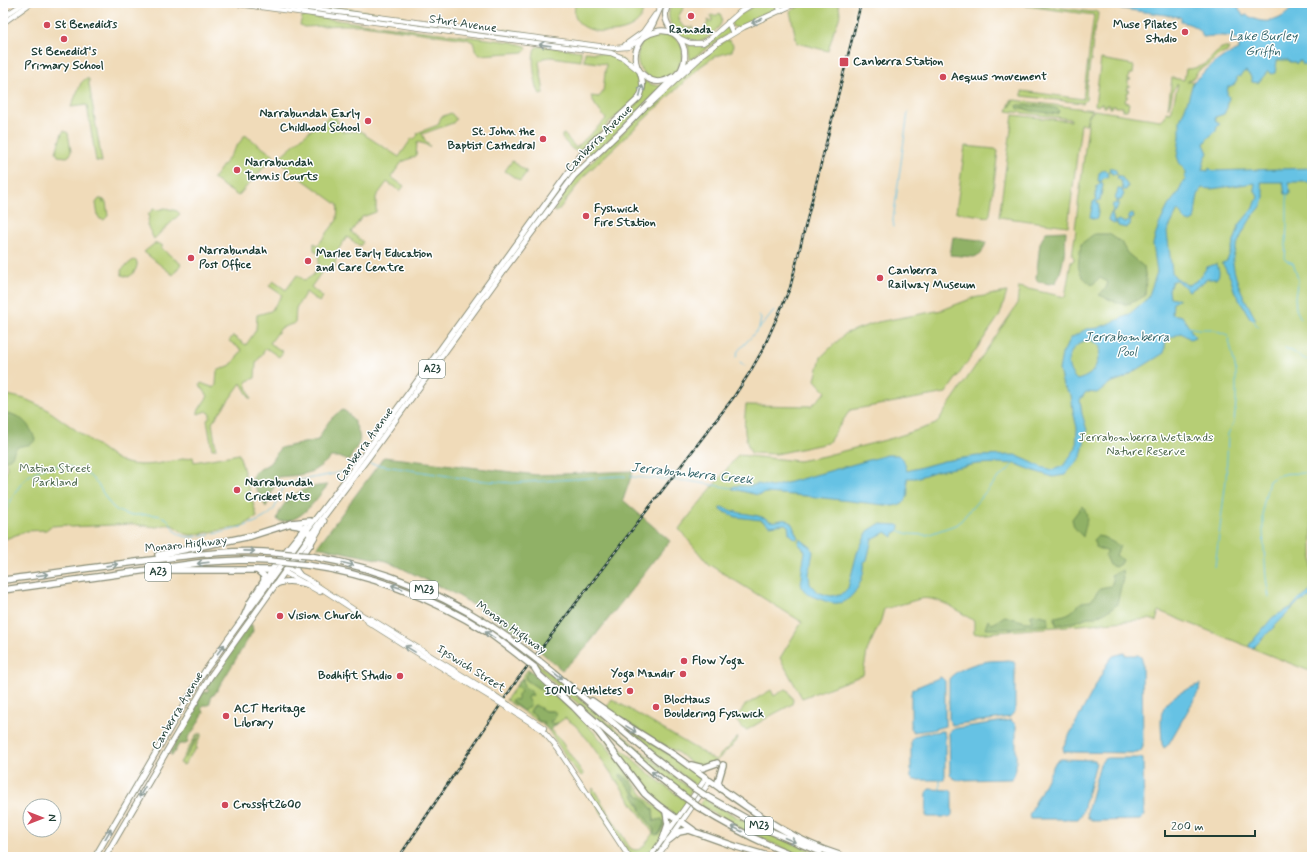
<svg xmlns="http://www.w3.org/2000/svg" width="1315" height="860" viewBox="0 0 1315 860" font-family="Mynerve,sans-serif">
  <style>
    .green { fill: #b6ce74; stroke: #6a8654; fill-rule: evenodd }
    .forest { fill: #90b166; stroke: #58774d }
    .water { fill: #66c2e4; stroke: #42808c; fill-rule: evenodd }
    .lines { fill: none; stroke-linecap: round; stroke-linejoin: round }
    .stream { stroke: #66c2e4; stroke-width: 1 }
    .secondary-casing { stroke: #888c76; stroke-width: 6 }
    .trunk-casing { stroke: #888c76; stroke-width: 7 }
    .motorway-casing { stroke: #888c76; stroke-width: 8 }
    .secondary { stroke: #fff; stroke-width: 4.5 }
    .trunk { stroke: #fff; stroke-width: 5 }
    .motorway { stroke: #fff; stroke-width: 5.5 }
    .rail-casing { stroke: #1f3d34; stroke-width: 2.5 }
    .rail { stroke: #fff; stroke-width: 1; stroke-dasharray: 3; stroke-linecap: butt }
    .secondary-bridge-casing { stroke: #888c76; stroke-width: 6; stroke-linecap: butt }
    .motorway-bridge-casing { stroke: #888c76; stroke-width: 8; stroke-linecap: butt }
    .secondary-bridge { stroke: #fff; stroke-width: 4.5 }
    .motorway-bridge { stroke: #fff; stroke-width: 5.5 }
    .oneway { stroke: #8f9e9a }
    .poi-dot { fill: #d1495b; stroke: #fff; stroke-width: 1.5 }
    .labels { text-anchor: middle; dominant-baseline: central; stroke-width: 3; stroke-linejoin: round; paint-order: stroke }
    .shield { fill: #fff; stroke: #627771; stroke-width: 1 }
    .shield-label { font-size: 11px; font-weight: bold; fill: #1f3d34 }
    .street-label { font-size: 12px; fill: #1f3d34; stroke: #fff }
    .poi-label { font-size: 12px; font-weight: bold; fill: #1f3d34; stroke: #fff; text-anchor: start }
    .park-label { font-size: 12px; fill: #456144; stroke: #fff }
    .water-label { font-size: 13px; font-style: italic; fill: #346569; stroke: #fff }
  </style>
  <rect width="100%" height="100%" fill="#fff"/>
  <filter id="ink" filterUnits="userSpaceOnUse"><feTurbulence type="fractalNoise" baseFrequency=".025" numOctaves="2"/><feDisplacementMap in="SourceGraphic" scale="8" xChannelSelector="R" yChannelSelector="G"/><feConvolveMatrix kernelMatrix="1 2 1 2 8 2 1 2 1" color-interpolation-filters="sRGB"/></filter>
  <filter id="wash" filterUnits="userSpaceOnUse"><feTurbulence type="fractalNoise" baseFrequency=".012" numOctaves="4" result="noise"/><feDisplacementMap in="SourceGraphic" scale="16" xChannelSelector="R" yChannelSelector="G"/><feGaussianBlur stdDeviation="0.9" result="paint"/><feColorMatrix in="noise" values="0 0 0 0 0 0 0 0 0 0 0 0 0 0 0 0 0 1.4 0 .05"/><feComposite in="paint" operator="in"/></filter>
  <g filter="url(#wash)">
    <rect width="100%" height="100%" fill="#f0dbb9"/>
    <!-- green -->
    <g class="green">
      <path d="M284,3h18l99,13 4,1v1z"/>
      <path d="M575,3h66c12,34 -59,38 -66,13 -1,-4 0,-9 0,-13z"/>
      <path d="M672,3h13l-1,4 -6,10 2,1 -1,3 2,3 5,4 7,-1 -1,2 8,5 8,-11 -1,-3 4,2 2,-3 -3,-2 1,-2 4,1 5,-3c3,7 2,11 -4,17 -4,4 -9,9 -15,11 -13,3 -30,-9 -32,-23 -1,-6 1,-10 3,-15z"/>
      <path d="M759,3h17l1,5 -2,3 -36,18 -7,-3 -1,-4 10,-8z"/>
      <path d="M806,3h32c4,13 1,15 -3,26h-1l-1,5 -5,17 -31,-8 -7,-32z"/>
      <path d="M1027,3l65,9 3,-1 3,2c0,7 -4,16 -5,24l1,1 -1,2 -2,21 -1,1 -2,16v3h-1l-1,19 -3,3 -61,-7v-5l61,8 11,-84 -68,-9z"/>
      <path d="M304,16l208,26 14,4 1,3 -3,3 -44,3 -4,-3 -3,-10 -6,-3 -104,-14h-21l-38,2 -4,-2 2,-8z"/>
      <path d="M419,19l104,13 5,2h-5l-101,-13z"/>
      <path d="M1281,19l31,54v599l-153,-61 -3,10 -7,-2 -175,15v-13c-14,-9 -37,-26 -54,-22 -12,3 -23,7 -36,10l-3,11 -14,31 -4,24 -61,23 -22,-40 22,-36 -94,-58 -29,-35 3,-4 56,-70 61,6 25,-5 69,-18 43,-14 81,-119 2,-18 46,10 6,-35 3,-2v-2l-2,-3 4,-25 -1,-1 13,-104h-1l2,-10 4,-3 1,-2 66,10c4,-1 6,-4 6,-8l5,1 7,-29c-8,5 -5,17 -10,24l4,-30 12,2 2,-11c12,0 21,-5 28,-14 3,-3 5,-3 7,-7h8l-2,4 -10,4 -9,9 -9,5 -6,8 -6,4 8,-1z"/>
      <path d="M725,27h2l2,2 -1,5 -38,26 -2,-15c17,3 26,-7 37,-18z"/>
      <path d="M662,33c44,7 8,66 -18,40 -10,-9 -8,-28 3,-35 5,-4 10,-4 15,-5z"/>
      <path d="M726,40l4,1 3,4 -1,6 -18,6 -13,9 -115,108 -29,38 -3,-1 16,-26 9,-11 127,-120z"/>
      <path d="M543,46l38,5v10l-30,-4 -8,1 -4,4 5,31 -4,1c-5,-7 -10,-40 -4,-47z"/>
      <path d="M585,52c24,2 41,3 53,26 3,6 4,12 0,18 -7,10 -21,20 -30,27v1c-6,6 -26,26 -31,27l-5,-2 -10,-11v-3l2,-1 12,14 30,-29 -11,-14 -4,-9 8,1 4,-5 3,-28 -22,-3z"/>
      <path d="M1101,59l28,5v1l5,1 -1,8h-4l-1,5 3,1h-3v5l2,1h-3v4l2,1 -2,1 -1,4 2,1 -2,1 -1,4 4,1 -1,5 -1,2h-4v-3h-7v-1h-4v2h-2v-3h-5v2h-2v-3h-4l-1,2 -3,-1z"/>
      <path d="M85,79h4v5l13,78 -6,-1 -9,-56 -16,2 10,-24z"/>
      <path d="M644,81l9,4 10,1 -47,47 -23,20 -4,1 -2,-3 5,-5 45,-42z"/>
      <path d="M1011,100h2l-3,7 4,-7 79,10 -5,5 -2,9h-5l-13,102 -69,-9 14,-102 58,6v-2l-64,-8z"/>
      <path d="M451,113l5,6 -3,4 -31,11 4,8 4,4 -1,1 -4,-3 -8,-2 -1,14 -14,6 -11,15 13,9 -4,5 -13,-9 -11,15v15l-14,5 -11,15 12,10 -3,4 -13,-9 -11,16 -1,14 -14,6 -10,14 12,10 -4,5 -13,-10 -10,16 -1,15 -14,5 -11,15 13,9 -4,5 -13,-9 -10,15 -1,15 -8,3 -1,2 5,16h-1l-9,-16 -29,40 4,26h-4l-5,-29 3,-3v-4l-4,-2 -8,3v-3l10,-15 -8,-11 1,-2 13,5 2,-3 1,-14 14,-6 11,-15 -13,-9 4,-5 13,9 10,-15 1,-15 14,-4 11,-16 -13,-9 4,-5 13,9 11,-15 7,5c13,-4 15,-13 15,-26l-5,-4v-7l4,2 19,-25 1,-15 -62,-45 31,-27 27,-19 9,18 17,-1 6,3 -1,1 34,22 13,-19 2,1 4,-4 -1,-2 21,-8 3,-8z"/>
      <path d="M64,131l4,2 3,18 -1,4 -3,2 -9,-1 -2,-4 6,-19z"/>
      <path d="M245,135l29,21 -36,40 -25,-17z"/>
      <path d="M965,146l30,3 3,2 -8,63 -2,3 -32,-5z"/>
      <path d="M512,161l14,10v2l-6,8 -15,-10z"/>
      <path d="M99,199h3l1,4v-4l3,3 2,14 -4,4 -4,-1 -2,-3 -2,-13z"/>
      <path d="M165,208l12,3 3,3 -26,25 -7,-14 2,-8 -1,-2 5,-6 5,1z"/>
      <path d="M154,244c3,-1 6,0 9,2l-2,2 20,16 -8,11 -29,-23z"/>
      <path d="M135,260l2,2c1,6 -4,13 -9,15l-6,-2 -1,-5 11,-9z"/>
      <path d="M1007,292l-7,23 -54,78 -96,17 -22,33 -52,11 -25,-1c-8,-17 -7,-31 -5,-48l65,1 15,-14 -11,-12 6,-23 25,-24 32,-11 64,-12 31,-12z"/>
      <path d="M3,394l22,5 20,9 70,50c22,14 54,3 78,-1l1,5 45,-8 18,63 -13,8 -6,2 -45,8c-17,0 -14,-16 -36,-8l-25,-3 -62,3 -3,-2 -16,1 -5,4 -20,1 -23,9v-57l4,-15 -1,-6 -3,-1z"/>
      <path d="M536,662l119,100 37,28 -4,6 -14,-9 -78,-69 -8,-6 -54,-47z"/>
      <path d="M528,669l2,1 -4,6v4c6,3 9,7 15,9 2,5 4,7 9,5l3,-3 39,39 16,18 35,47 23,21 1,8 -7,17 -11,13 1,-3 -2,1v4c-4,1 -11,2 -15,0 -4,-2 -7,-8 -10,-12 -12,-16 -24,-33 -32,-51l2,-5 37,60c12,7 17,-7 23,-15l-65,-93 -13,-15 -10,-7 -7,5 -6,1 -2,-3 4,-1 1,-7 -3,-2h-7l-10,-6 -2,1 -3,6 4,2 4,7 6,1 1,4 -39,-26zM623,775c5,6 13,11 13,19l7,4 10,12 1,11 8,-2 2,6 -4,8 -6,-1v-2l-5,-9 -7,-8 -9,-21 -11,-13z"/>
      <path d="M786,689l2,1 5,10 -1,4 -3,2 -19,10 -23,14 -5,-2 -6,-8 8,-14 27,-16 3,6z"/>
      <path d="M612,699l103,61 23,-23 -2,5 -21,20 -9,4 -14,-2 -15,-12 -26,-14 -45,-30z"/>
      <path d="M600,709l51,33 52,37 -5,7h-2z"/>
      <path d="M595,726l57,50 34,25v2l-9,13h-2l-28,-24z"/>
      <path d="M551,729l7,9h1l25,37 -3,1 -10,-12 -22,-33z"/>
      <path d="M199,733l-14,25 16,-25 1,1 -6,12 1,3h-2l-11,16 -4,-2 16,-28z"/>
      <path d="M704,798c7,6 16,10 24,14 32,19 67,33 102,45h-26l-13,-5 -52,-24 -39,-23z"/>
    </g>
    <!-- forest -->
    <g class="forest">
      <path d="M1017,105c10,0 31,0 41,4l1,3 -2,2 -25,-3 -11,-3 -3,1z"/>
      <path d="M1066,231c-1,17 -2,36 -10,51l-6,2 -11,-2 -3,-3 4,-36 6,-11z"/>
      <path d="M1094,234h15l12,8 6,11 17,14 2,13 -1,16c-6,2 -12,7 -18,8 -8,1 -20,-6 -28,-9l7,-7 2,-6 -8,-4 -8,7c-19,-14 -13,-20 -11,-41z"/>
      <path d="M953,237l27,3 6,3 -5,11 -7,3 -24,-2z"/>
      <path d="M343,410c6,3 8,7 11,12 11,22 4,19 -5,39l-10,-4h-8c-19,18 -27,18 -53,20l-12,30 -14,-26 2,-8 16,-10 10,-15 38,-8c7,-13 12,-24 25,-30z"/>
      <path d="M3,413c16,0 28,12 32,27 -4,7 -10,4 -17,7 -7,3 -2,12 -13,13l-2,-2z"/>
      <path d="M384,457l153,18 96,-4 -10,29 47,41 -87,110 -21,19 -40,-34 -63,-40 -72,-35 -70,-14z"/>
      <path d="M328,485c-13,15 -27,39 -49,36l-2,-2c7,-24 28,-33 51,-34z"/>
      <path d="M1082,506c9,9 3,20 1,31l-9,-10 -2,-8z"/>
      <path d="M1097,536l6,1 17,9 -4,9 6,5 -2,4 -5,3 -6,-2 -4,-9 3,-4 -12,-5 -3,-7z"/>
      <path d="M1122,570l1,8 -6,26 -4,4 -18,9h-7l-13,5 -19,3 -1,-8c5,-1 12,-2 16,-5 8,-7 9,-11 20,-11l9,-13 11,-2 2,-6 -2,-5z"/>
      <path d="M1035,614l13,3v8l-47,4h-16l3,-9 4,4c6,-2 8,-6 13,-8l21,6h6l-2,-6z"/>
      <path d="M250,624l2,1 1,6 -39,64h-2l-3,10h-5l-3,4 3,3 -11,20 -5,5v4l-2,3h-7l-7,12 -2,-3 23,-46 7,-3 -3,-2 7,-10h3l2,-3 -3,-1 5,-11h4l-1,-4z"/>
      <path d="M530,670l23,21 -1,2 -7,2 -2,-2 -2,-4c-6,-2 -9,-6 -15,-9v-4z"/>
      <path d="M523,678l1,9 6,3 3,5 -1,1 -3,-2 -2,4 3,6v2l-7,5 -12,-10 2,-2 5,1v-5l3,-4 -2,-3 -3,-2z"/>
      <path d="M535,705l10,6h9l2,2 -2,7 -4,1 2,3 6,-1 -9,8 -5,-5v-4l-6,-1 -4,-7 -4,-1 1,-3z"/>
      <path d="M620,774c7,3 16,12 16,20l7,4 10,12 1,11 8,-2 1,1 1,5 -5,9 -3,1 -2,-1v-4l-12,-17 -2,-7 -6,-9 -1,-5 -12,-14z"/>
    </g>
    <!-- water -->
    <g class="water">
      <path d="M1107,3h129l7,13 4,-1c17,12 38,6 48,-12h17v74l-6,-7 1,-3 -2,-3 -2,1 -2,-4h-2l-3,3 -1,-2h-5l-1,-2h-11l-1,1 -2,12 -4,1 -3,-3 -10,12 -6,-1 -2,-7 -3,-2 -1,-2 -5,4v2l-3,-1 -1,1v3l-2,4 -7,3 -1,7 2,3 -2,11 -3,6 -9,3 1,5 4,2 -3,3 -1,4c-6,6 -7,4 -12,13l4,9 -3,5 -3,12 6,1 1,-3 4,3 99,-3v14h-23l1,12h-5l-2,-12h-22c0,6 4,10 3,15 0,10 -9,15 -14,23 -6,10 -18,31 -17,43 2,20 14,39 23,57l-6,-2 -15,-25 -5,-16 -8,-14 5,-2 9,-25 3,-11 15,-18 4,-10 -4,-8 1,-6 -44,6 -9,-1c-7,8 -5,22 -8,32l-4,2 -5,-2 -7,-10 -11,22 5,40 3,5 13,8c12,-5 12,-8 19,-18l9,-3c3,5 5,10 0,15h-9l-9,7 -9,5 -12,-11 -5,1 -3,9 1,7 9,2 -6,4 -1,11 10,2 13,21 -5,2 -9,-6 -15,7 -2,13 -40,25 -14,5 -13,10 -11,-1 -6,8 2,14 5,16 -6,27 -16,18 -12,2 -16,-5 -21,-8 -17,-1 -22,1 -40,7 -21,7h-9c1,16 4,25 -14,28l-87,-10 -40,-3 -8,2 -25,-6 -1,-1 2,-2h16l8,-2 14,3 115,-32h11l6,6 3,10 37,-10 33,-5 38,-1 14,6 12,6 12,3 10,-4 13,-18 1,-20 -4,-17 -2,-16 -8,-9 -4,-16 3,-16 9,-16 15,-9 12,-1 29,-12 21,-18 9,-26 -4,-28 5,-17 10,-21 10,-13 5,-11 3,-2 -2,-3 2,-2v-3l-7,-10 -2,-6 3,-19v-16l9,-24 4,-15 19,-17 11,-8 15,-7 2,-5 -2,-5c-10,-6 -24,-4 -35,-3 -4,-10 -12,-13 -22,-15v-4l-1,-1 -72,-10zM1089,339l11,7c0,9 -4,26 -13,30 -3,2 -7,3 -10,4 -16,-15 -8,-35 12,-41z"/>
      <path d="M1109,168c7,-1 7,3 9,8h3l7,10 -2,4h-2l-2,1 2,3 -3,6h-3l1,4 -3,7h-2l-2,2 2,9 5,-2 6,3 4,-2 1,-2 -2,-1 1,-4h4l1,4 -3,1 -1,6 -4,3 -8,-2 -1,-3 -4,1 -4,-4v-3l4,-7 -1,-3 1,-3 4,-1v-3l-2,-1 3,-10h2l2,1 1,-1 -2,-8 -4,-3 1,-2 -2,-2h-4l-1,-2 -3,1 1,3 -5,2 -3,3 2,4 -3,15 -4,2 3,3 -2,13 -3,1 -4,-2 3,-15 4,-3 -2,-2 2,-11 3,-2v-3h-2l1,-8 6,-4 3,3 2,-1z"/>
      <path d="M722,507c14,7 29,6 43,11 2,1 3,2 5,3 7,2 13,-4 19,0 5,3 5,11 9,16l-2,3 -7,-7 -1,-7 -3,-2 -15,2 -9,-6 -25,-3 -16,-7v-2z"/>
      <path d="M879,524l19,1 2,3 -3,4 -3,1 -1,4 -7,-5 -14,7 -5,21 -3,2c2,14 -10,40 -26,41 -6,1 -13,-2 -18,-4 -7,-2 -15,-5 -18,-12 -3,-8 2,-27 3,-36l-7,-8 2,-4 11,8 2,5 -4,22 1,10 7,8 13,4 11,-1 7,-7 9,-35 11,-22z"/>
      <path d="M1312,590v7l-14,6 -44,44 -4,1 -1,-3 24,-28 19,-10 7,-8 3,-1z"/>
      <path d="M1124,653l1,2h13l4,3 1,88 -2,5 -4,2 -73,-1 -1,-5 45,-85 5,-6z"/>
      <path d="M1009,660l4,1 2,3v47l-5,6 -58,8 -3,-5v-41c5,-8 26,-16 34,-17 9,-2 17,-1 26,-2z"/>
      <path d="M941,677l4,4v45l-14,4 -18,2 -2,-4v-34l1,-5z"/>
      <path d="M1200,684l-1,7 -31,54 -4,3 -2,-4c0,-9 -2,-22 0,-32 5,-16 24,-22 38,-28z"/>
      <path d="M1011,720l5,5v44l-2,6 -3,4 -53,1 -5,-2 -3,-3 -1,-43 2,-3z"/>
      <path d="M941,731h3l1,6v39l-1,4h-30l-3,-2v-38c5,-8 21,-7 30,-9z"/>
      <path d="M1107,758h34l2,1 1,56 -3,5 -47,1 -6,-3 -1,-6 13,-48 4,-5z"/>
      <path d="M1061,759l34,1 1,3 -14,51 -4,5h-47l-2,-4 27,-54z"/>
      <path d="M929,789l21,1 2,2v23l-2,2h-22l-2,-1 1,-24z"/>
    </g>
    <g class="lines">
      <!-- stream -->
      <g class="stream">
        <path d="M1287,194v31l-2,35 8,3 5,16 -3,18 1,12 5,10"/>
        <path d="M894,227l-1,-7 15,-108"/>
        <path d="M1252,318l6,9"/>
        <path d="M1187,327l11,2h14l16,6 8,36v30l-2,21 -6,12 -2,46 -11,87"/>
        <path d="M759,328l2,-9 -2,-4"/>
        <path d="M1285,348l22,12"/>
        <path d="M736,357l2,-6 28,-30 8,-10"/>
        <path d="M740,362l5,4"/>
        <path d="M366,463l108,17 38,3 108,-7 68,5 44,7"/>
        <path d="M3,516c6,-11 11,-23 18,-32 17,-23 54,-24 73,-4 9,9 12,24 24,31 14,9 33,-1 47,7 5,2 5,5 7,9 4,7 13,11 21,10 18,-1 71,-12 81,-28 5,-8 6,-21 14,-26 5,-3 12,-3 18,-4 14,-2 30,-5 44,-10"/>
        <path d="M898,530l10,4 19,1 31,-11 25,-29 14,-16 10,-8 6,-7"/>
        <path d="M1269,597l-3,-19 -3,-46v-26l6,-25c18,-13 25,-4 43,-10"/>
        <path d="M940,789v-9"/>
      </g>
    </g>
  </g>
  <g filter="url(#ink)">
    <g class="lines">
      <defs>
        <g id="secondary">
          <path d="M230,3l381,50 12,5 15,12"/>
          <path d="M270,3l344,45 14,-1 14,-8"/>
          <path d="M777,3l4,8"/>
          <path d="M3,17l21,-14"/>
          <path d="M728,22l5,11"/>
          <path d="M3,23l28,-20"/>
          <path d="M679,38l11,5h13l9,-6 28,-25 14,-9"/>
          <path d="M625,45l18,-13 12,-17"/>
          <path d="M682,69l37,-27 25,-15 53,-24"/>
          <path d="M649,105l51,-47"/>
          <path d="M287,568l20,11 58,38 6,2 123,76"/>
          <path d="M284,572l36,20"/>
          <path d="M365,617l3,5 38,24 86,52"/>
          <path d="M509,705l35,23"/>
          <path d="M508,708l33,21 17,20 71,108"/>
          <path d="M650,857l56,-79 4,3 -53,76"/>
        </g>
        <g id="trunk">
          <path d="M663,3c-5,8 -8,18 -13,26 -3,5 -8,9 -11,15 -7,11 -4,26 7,33 8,7 18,5 26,0"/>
          <path d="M669,3c-7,12 -3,21 6,31"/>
          <path d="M299,574l-3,-4v-4l17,-26 11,-19"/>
          <path d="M275,585c10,-6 21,-3 31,-1"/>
          <path d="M263,586l13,-23 30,-37"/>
          <path d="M95,857l84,-144 26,-42 95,-132 47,-61 232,-320 12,-15 48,-45c5,-9 4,-16 1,-26"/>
          <path d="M105,857l105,-180 112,-158 46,-61 136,-188 70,-94 51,-49 56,-57c9,-18 1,-41 -22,-39 -5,1 -10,3 -15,6"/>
        </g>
        <g id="motorway">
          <path d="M293,525c11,1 20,7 18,19"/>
          <path d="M158,555l93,-19 41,-13 18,-2"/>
          <path d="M310,556c79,13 153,46 216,95"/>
          <path d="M306,565c66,9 127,33 183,68 11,8 22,16 32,24"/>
          <path d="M168,570h104"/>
          <path d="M3,580c53,-7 105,-15 158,-21 38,-5 77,-10 116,-6"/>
          <path d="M3,590l202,-28 38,-2 27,1"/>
          <path d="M244,617l6,-14 14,-22v-5l-7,-6"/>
          <path d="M539,661l15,12 101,85 39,30"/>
          <path d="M534,667l5,8 35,32 25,26 46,61 14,12 18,13"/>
          <path d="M592,701l39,27 43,27 32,23"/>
          <path d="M580,708l79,69 27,21"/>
          <path d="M691,765l12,3 14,-5"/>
          <path d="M710,781c40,28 82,60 129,74l2,2"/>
          <path d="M721,789l-3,-7 5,-17"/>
          <path d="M706,796l57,32 57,24"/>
          <path d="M698,807c32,20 65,37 100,50"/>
          <path d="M682,822l11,8"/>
          <path d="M663,839l5,-15 -2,-12"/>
          <path d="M669,840l10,-8 10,-2 48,17 34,10"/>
        </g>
      </defs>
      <!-- secondary casing -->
      <use href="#secondary" class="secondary-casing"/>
      <!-- trunk casing -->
      <use href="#trunk" class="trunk-casing"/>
      <!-- motorway casing -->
      <use href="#motorway" class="motorway-casing"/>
      <!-- secondary -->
      <use href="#secondary" class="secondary"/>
      <!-- trunk -->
      <use href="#trunk" class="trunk"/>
      <!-- motorway -->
      <use href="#motorway" class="motorway"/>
      <defs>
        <path id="rail" d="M399,857l118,-177 216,-282 17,-26 13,-23 27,-61 71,-285"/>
      </defs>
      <!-- rail casing -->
      <use href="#rail" class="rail-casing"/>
      <!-- rail -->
      <use href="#rail" class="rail"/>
      <defs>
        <g id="secondary-bridge">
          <path d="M494,695l15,10"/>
          <path d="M492,698l16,10"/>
        </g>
        <g id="motorway-bridge">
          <path d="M277,553l33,3"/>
          <path d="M270,561l36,4"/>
          <path d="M526,651l13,10"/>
          <path d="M521,657l13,10"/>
          <path d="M694,788l12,8"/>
          <path d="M686,798l12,9"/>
        </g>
      </defs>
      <!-- secondary-bridge casing -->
      <use href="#secondary-bridge" class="secondary-bridge-casing"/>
      <!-- motorway-bridge casing -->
      <use href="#motorway-bridge" class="motorway-bridge-casing"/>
      <!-- secondary-bridge -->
      <use href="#secondary-bridge" class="secondary-bridge"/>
      <!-- motorway-bridge -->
      <use href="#motorway-bridge" class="motorway-bridge"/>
    </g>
    <!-- one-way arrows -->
    <defs><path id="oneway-shaft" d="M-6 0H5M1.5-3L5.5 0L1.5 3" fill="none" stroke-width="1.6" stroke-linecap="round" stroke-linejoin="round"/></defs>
    <g class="oneway">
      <use href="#oneway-shaft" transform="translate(757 21) rotate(156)"/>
      <use href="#oneway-shaft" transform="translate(545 45) rotate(-173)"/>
      <use href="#oneway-shaft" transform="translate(641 91) rotate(-76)"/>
      <use href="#oneway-shaft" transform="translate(249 551) rotate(1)"/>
      <use href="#oneway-shaft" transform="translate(203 563) rotate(173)"/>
      <use href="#oneway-shaft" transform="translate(348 564) rotate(14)"/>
      <use href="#oneway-shaft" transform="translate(112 565) rotate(-8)"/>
      <use href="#oneway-shaft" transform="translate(42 575) rotate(-8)"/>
      <use href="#oneway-shaft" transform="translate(397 587) rotate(-161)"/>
      <use href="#oneway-shaft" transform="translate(490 635) rotate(-146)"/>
      <use href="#oneway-shaft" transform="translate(221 649) rotate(-53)"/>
      <use href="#oneway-shaft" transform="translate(410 649) rotate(-149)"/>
      <use href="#oneway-shaft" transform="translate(558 676) rotate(40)"/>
      <use href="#oneway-shaft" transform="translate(631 729) rotate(32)"/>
      <use href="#oneway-shaft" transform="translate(656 775) rotate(-140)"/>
      <use href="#oneway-shaft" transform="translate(142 792) rotate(120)"/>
      <use href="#oneway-shaft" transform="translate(737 829) rotate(-153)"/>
      <use href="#oneway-shaft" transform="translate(108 834) rotate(-60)"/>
      <use href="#oneway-shaft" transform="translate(790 840) rotate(23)"/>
    </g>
  </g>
  <!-- markers -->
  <g class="poi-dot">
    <circle cx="691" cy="16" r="4"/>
    <circle cx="47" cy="25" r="4"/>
    <circle cx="1185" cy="32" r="4"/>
    <circle cx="64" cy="39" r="4"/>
    <rect x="839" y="57" width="10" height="10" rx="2"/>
    <circle cx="943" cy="77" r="4"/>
    <circle cx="368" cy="121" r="4"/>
    <circle cx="543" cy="139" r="4"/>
    <circle cx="237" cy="170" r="4"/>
    <circle cx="586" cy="216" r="4"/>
    <circle cx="191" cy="258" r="4"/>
    <circle cx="308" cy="261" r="4"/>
    <circle cx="880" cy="278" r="4"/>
    <circle cx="237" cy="490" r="4"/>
    <circle cx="280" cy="616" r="4"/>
    <circle cx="684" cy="661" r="4"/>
    <circle cx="683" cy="674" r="4"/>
    <circle cx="400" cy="676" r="4"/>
    <circle cx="630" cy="691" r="4"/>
    <circle cx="656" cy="707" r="4"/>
    <circle cx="226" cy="716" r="4"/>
    <circle cx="225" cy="805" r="4"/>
  </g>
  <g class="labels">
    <!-- shield labels -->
    <g class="shield">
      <rect x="419" y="360" width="26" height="18" rx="3"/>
      <rect x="145" y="563" width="26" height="18" rx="3"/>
      <rect x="410" y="581" width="28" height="18" rx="3"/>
      <rect x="745" y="817" width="28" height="18" rx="3"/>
    </g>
    <g class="shield-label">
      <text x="432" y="369">A23</text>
      <text x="158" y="572">A23</text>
      <text x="424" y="590">M23</text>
      <text x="759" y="826">M23</text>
    </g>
    <!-- street labels -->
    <g class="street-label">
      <text transform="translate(463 24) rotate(8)">Sturt Avenue</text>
      <text transform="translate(599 139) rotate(-45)">Canberra Avenue</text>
      <text transform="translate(365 445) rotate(-54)">Canberra Avenue</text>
      <text transform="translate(186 545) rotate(-6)">Monaro Highway</text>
      <text transform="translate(511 628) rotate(35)">Monaro Highway</text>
      <text transform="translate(471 669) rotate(32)">Ipswich Street</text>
      <text transform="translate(178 711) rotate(-59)">Canberra Avenue</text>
    </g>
    <!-- poi labels -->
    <g class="poi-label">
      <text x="55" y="25">St Benedicts</text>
      <text x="1177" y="25" text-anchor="end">Muse Pilates<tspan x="1177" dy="14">Studio</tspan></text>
      <text x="691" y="30" text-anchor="middle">Ramada</text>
      <text x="64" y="52" text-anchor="middle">St Benedict's<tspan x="64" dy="14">Primary School</tspan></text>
      <text x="853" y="62">Canberra Station</text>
      <text x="951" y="77">Aequus movement</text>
      <text x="360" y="114" text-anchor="end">Narrabundah Early<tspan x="360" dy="14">Childhood School</tspan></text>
      <text x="535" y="132" text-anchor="end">St. John the<tspan x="535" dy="14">Baptist Cathedral</tspan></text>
      <text x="245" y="163">Narrabundah<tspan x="245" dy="14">Tennis Courts</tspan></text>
      <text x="594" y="209">Fyshwick<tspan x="594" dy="14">Fire Station</tspan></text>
      <text x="199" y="251">Narrabundah<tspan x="199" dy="14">Post Office</tspan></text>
      <text x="316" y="254">Marlee Early Education<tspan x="316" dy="14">and Care Centre</tspan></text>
      <text x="888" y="271">Canberra<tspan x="888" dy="14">Railway Museum</tspan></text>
      <text x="245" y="483">Narrabundah<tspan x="245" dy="14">Cricket Nets</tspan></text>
      <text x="288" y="616">Vision Church</text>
      <text x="692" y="661">Flow Yoga</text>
      <text x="675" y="674" text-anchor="end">Yoga Mandir</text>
      <text x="392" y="676" text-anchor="end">Bodhifit Studio</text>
      <text x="622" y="691" text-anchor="end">IONIC Athletes</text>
      <text x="664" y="700">BlocHaus<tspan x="664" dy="14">Bouldering Fyshwick</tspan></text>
      <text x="234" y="709">ACT Heritage<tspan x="234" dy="14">Library</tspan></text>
      <text x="233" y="805">Crossfit2600</text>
    </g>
    <!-- park labels -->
    <g class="park-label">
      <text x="1146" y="438">Jerrabomberra Wetlands<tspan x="1146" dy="14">Nature Reserve</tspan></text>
      <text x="55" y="469">Matina Street<tspan x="55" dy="14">Parkland</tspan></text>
    </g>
    <!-- water labels -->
    <g class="water-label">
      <text x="1263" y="36">Lake Burley<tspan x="1263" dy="15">Griffin</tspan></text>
      <text x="1127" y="337">Jerrabomberra<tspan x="1127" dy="15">Pool</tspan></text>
      <text transform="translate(692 474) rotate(6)">Jerrabomberra Creek</text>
    </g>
  </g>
  <!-- margin -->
  <rect width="1315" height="860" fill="none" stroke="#fff" stroke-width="16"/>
  <!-- north arrow -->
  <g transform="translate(42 818) rotate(90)"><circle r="19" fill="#ffffff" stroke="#a5b1ae"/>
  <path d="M0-3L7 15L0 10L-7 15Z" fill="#d1495b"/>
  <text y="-6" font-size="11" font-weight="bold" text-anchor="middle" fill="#1f3d34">N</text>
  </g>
  <!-- scale -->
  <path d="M1165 830v6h90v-6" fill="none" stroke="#1f3d34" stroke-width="2"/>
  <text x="1171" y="830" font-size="12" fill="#1f3d34" stroke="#ffffff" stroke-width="3" paint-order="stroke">200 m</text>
</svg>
